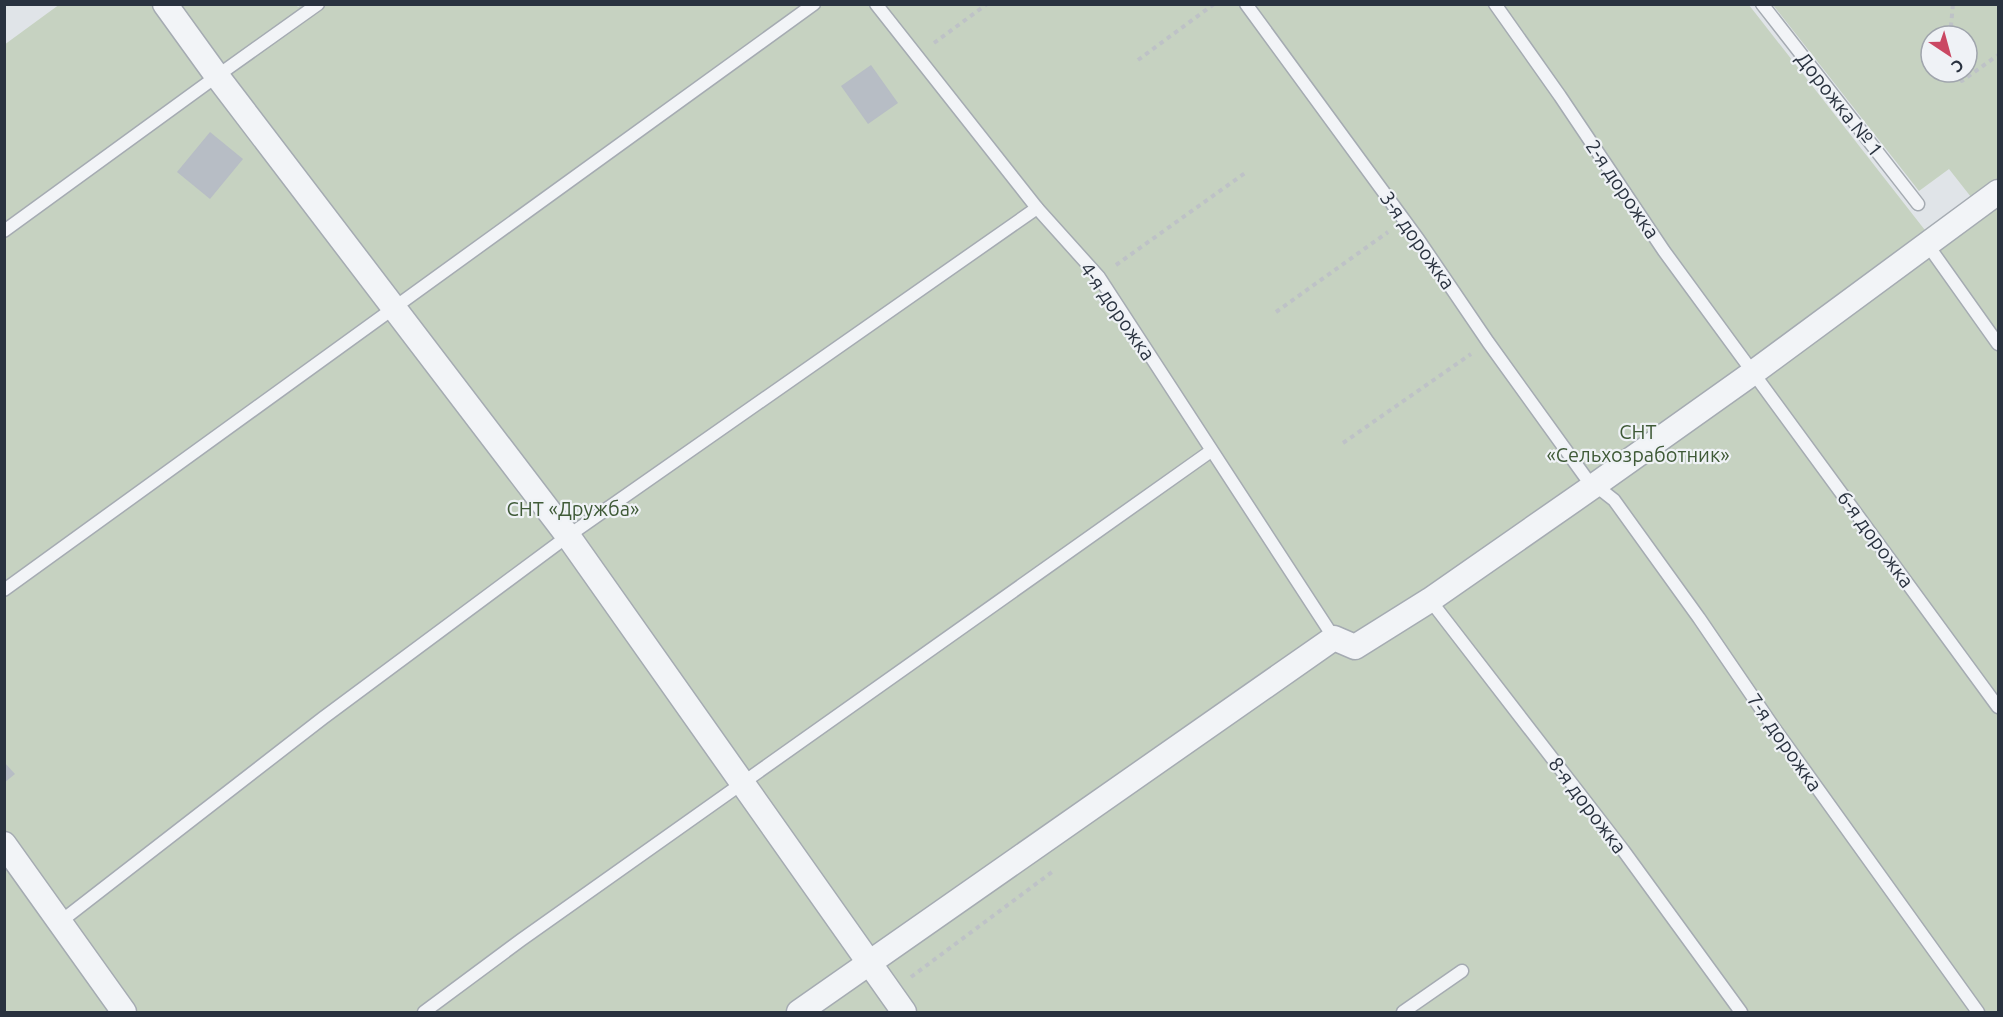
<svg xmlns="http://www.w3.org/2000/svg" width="2003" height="1017" viewBox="0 0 2003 1017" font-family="Ubuntu,sans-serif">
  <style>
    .green { fill: #c6d2c1; fill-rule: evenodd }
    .building { fill: #b7bdc5 }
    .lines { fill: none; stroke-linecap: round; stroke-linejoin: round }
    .service-casing { stroke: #a5abb2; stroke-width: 15 }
    .minor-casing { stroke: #a5abb2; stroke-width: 27 }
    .path { stroke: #bec2c7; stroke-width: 4; stroke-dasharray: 4.5 4.5; stroke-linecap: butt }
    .service { stroke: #f2f4f7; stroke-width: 12 }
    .minor { stroke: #f2f4f7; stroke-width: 24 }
    .labels { text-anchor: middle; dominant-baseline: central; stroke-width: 4.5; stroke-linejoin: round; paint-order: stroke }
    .street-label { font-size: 20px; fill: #29323f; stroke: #eff2f6 }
    .park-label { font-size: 20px; fill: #3f5a37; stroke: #eff2f6 }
  </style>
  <rect width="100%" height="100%" fill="#e0e4e8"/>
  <!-- green -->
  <g class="green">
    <path d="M60,4h236l2,3 3,-3 1448,1 186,238 63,-46v815h-1993l-1,-967z"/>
    <path d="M1773,5h225v174l-27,18 -22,-28 -30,22zM1931,36h36v36h-36z"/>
  </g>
  <!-- building -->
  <g class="building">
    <path d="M871,65l27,38 -30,21 -27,-38z"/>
    <path d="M210,132l33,27 -33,40 -33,-27z"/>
    <path d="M4,762l11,12 -11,9z"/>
  </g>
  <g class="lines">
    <defs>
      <g id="service">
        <path d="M876,4l161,204 62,69 235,361"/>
        <path d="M1246,4l172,235 70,103 98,136 28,22 85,118 73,107 206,287"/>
        <path d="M1495,4l65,92 104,155 334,456"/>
        <path d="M1762,4l156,200"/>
        <path d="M4,231l213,-155 101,-72"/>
        <path d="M1927,244l71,100"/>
        <path d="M4,590l810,-586"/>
        <path d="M1430,600l193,250 118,162"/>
        <path d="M60,922l263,-204 245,-182 469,-328"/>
        <path d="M424,1012l97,-72 690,-489"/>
        <path d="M1403,1012l59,-41"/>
      </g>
      <g id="minor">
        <path d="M165,4l52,72 351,460 336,476"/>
        <path d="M4,844l120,168"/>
        <path d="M799,1012l535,-374 21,9 75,-47 165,-115 159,-113 244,-180"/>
      </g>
    </defs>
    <!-- service casing -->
    <use href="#service" class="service-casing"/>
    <!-- minor casing -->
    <use href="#minor" class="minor-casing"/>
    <!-- path -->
    <g class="path">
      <path d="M1950,36l3,-32"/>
      <path d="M934,43l53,-39"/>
      <path d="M1138,60l76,-56"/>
      <path d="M1955,72l7,9 36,-26"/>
      <path d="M1116,265l129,-92"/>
      <path d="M1276,312l112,-80"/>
      <path d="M1343,443l128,-89"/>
      <path d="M911,977l141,-105"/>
    </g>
    <!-- service -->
    <use href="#service" class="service"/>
    <!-- minor -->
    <use href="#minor" class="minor"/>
  </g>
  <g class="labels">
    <!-- street labels -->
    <g class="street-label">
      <text transform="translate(1840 104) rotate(52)">Дорожка № 1</text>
      <text transform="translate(1623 189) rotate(56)">2-я дорожка</text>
      <text transform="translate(1418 240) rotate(55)">3-я дорожка</text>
      <text transform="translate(1118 311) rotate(55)">4-я дорожка</text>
      <text transform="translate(1876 539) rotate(54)">6-я дорожка</text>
      <text transform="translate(1785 742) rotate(55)">7-я дорожка</text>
      <text transform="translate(1588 805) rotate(53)">8-я дорожка</text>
    </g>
    <!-- park labels -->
    <g class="park-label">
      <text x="1638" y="431">СНТ<tspan x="1638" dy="23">«Сельхозработник»</tspan></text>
      <text x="573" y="508">СНТ «Дружба»</text>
    </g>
  </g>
  <!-- border -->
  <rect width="2003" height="1017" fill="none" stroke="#29323f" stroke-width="12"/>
  <!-- north arrow -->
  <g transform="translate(1949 54) rotate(144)"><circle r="28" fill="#eff2f6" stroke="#a0a5ad" stroke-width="1.5"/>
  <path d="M0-4.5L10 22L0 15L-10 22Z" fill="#ca4863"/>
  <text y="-9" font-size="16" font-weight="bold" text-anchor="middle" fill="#29323f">С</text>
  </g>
</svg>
